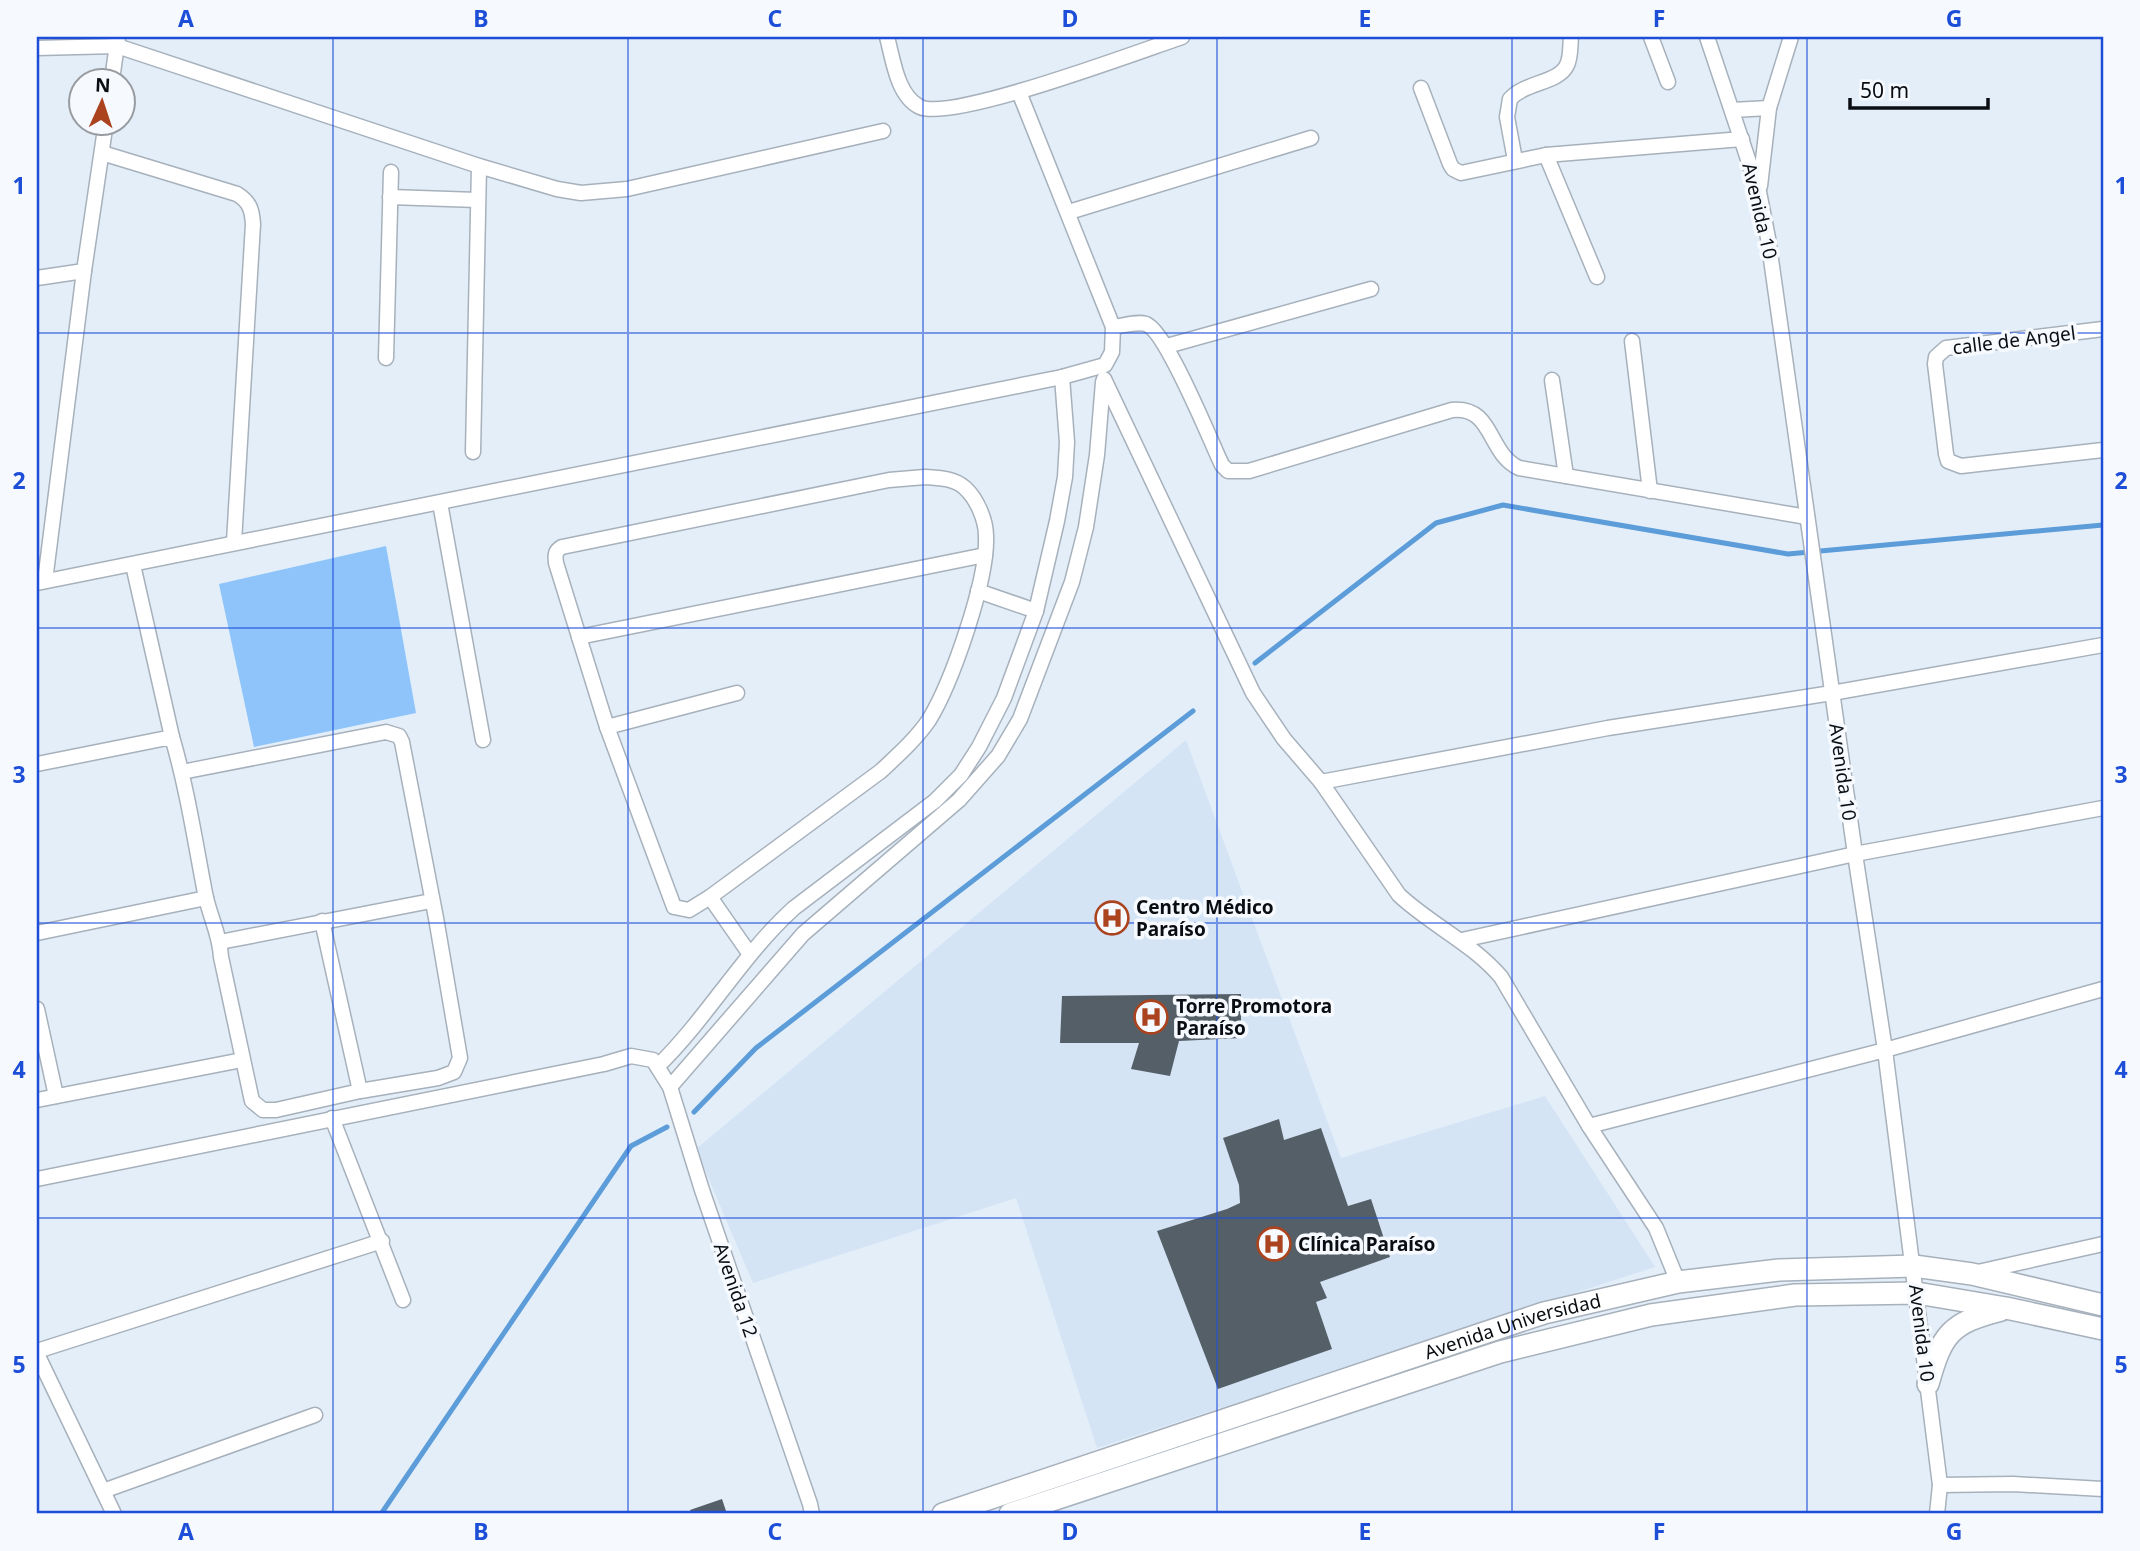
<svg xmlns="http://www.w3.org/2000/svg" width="2140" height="1551" viewBox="0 0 2140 1551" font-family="'Noto Sans',sans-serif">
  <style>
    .built { fill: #d4e4f5 }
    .pitch { fill: #8ec4fa }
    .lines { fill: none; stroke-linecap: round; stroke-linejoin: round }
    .stream { stroke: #5c9cd9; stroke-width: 5 }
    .building { fill: #555f68 }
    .street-casing { stroke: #a7b1bc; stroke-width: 17 }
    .secondary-casing { stroke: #a7b1bc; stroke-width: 24 }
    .street { stroke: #fff; stroke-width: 14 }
    .secondary { stroke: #fff; stroke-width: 21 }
    .grid { fill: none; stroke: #1d4ed8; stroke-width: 2; stroke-opacity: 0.55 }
    .labels { text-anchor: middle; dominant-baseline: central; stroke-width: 7; stroke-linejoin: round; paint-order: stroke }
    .street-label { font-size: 19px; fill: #0a0e12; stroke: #f6faff }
    .poi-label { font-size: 19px; font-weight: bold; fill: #0a0e12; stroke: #f6faff; text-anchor: start }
    .neatline { fill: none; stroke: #1d4ed8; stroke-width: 2.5 }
    .grid-label { font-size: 23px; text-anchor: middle; font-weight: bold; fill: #1d4ed8 }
  </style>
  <rect width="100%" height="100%" fill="#e3eef9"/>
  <!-- built -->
  <path class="built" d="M1186,740l155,418 204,-62 110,171 -558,181 -81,-250 -263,85 -57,-134z"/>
  <!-- pitch -->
  <path class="pitch" d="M386,546l30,167 -162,34 -35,-163z"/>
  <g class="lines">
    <!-- stream -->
    <g class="stream">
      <path d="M1255,663l181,-140 67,-18 285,49 315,-29"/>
      <path d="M694,1112l62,-64 437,-337"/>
      <path d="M381,1514l250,-368 36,-19"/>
    </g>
  </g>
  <!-- building -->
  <g class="building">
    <path d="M1241,994v44l-62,3 -9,35 -39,-7 8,-26h-79l2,-47z"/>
    <path d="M1279,1119l5,21 37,-12 27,78 23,-7 19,58 -70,25 7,16 -11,4 16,47 -114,40 -61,-158 70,-22 13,-6 -1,-18 -16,-47z"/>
    <path d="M722,1499l5,15h-36l-1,-4z"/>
  </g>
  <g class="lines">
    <defs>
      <g id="street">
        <path d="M887,37c6,22 10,59 33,70 32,15 220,-56 262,-70"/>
        <path d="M1651,37l17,45"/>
        <path d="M1707,37l52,155 9,46 87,616 30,196 55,435 -3,29"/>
        <path d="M37,48l80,-2 362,120 78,23 24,4 46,-4 256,-58"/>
        <path d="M112,80l6,-43"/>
        <path d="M1421,88l29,76 3,5 8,4 85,-18 196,-16"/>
        <path d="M1732,110l37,-2"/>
        <path d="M102,153l135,41c13,8 15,16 16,30l-19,318"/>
        <path d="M1546,155l51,122"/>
        <path d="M1515,160l-8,-43 3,-18c15,-17 49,-16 57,-34 4,-8 3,-19 4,-28"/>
        <path d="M1760,186l9,-78 22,-71"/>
        <path d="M390,197l87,3"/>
        <path d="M1069,212l242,-74"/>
        <path d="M37,278l47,-7"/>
        <path d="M1113,327c10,-1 24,-6 33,-3 21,8 64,116 76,141l6,6h21l203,-61c42,-4 35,43 67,58l288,49"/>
        <path d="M2103,329l-157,19 -10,9 -1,7 11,90 2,7 13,5 142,-16"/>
        <path d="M1632,341l18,150"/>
        <path d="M1167,346l204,-57"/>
        <path d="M386,358l5,-186"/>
        <path d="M1104,379l149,314 31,46 37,43 78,113c32,30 73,48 102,82l88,149 67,102 22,54"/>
        <path d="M1552,380l14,96"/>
        <path d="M473,452l6,-286"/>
        <path d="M925,477c14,1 29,1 40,11 12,11 21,32 21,48 2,44 -34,146 -57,184 -13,19 -31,35 -48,51l-171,126 -21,13 -15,-3 -67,-180 -51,-164c-1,-8 -1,-12 6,-16l327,-67z"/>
        <path d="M440,503l43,237"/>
        <path d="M133,565l39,172"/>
        <path d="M45,581l39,-310 22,-149"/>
        <path d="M37,583l1025,-206 43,-12 7,-13 1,-25 -94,-235"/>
        <path d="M978,591l58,20"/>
        <path d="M579,637l406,-82"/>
        <path d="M607,727l130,-34"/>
        <path d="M37,764l135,-27c15,51 23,104 33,156 4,22 15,41 16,64l31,144 11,9h13l84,-19 78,-13 16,-6 6,-14 -24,-140 -34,-176 -3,-6 -13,-4 -204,40"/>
        <path d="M1321,782l287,-54 224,-35 271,-48"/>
        <path d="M710,897l39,56"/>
        <path d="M322,921l38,170"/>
        <path d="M37,933l169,-35"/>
        <path d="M1462,940l393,-86 248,-46"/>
        <path d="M220,942l211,-41"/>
        <path d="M37,1009l19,87"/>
        <path d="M658,1066c50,-49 84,-111 136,-158l141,-107 26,-26 18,-28 25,-49 32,-87 21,-90 8,-44 2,-35 -5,-65"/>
        <path d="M670,1087l133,-153 156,-134 39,-44 22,-37 52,-137 14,-55 11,-72 6,-73"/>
        <path d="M37,1100l205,-40"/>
        <path d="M332,1118l71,182"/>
        <path d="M1589,1126l296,-76 218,-61"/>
        <path d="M37,1179l567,-115 27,-8 22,4 17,27 32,103 108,314 2,10"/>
        <path d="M1978,1272l125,-28"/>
        <path d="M37,1351l345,-110"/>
        <path d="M37,1354l77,160"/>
        <path d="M1940,1485l73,-1 90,5"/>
        <path d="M103,1491l212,-76"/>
      </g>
      <g id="secondary">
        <path d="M1928,1384c14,-50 22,-61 73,-74"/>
        <path id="s1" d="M943,1514l601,-201 134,-31 101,-12 135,-4 58,8 131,31"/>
        <path d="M1010,1514l490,-162 151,-37 144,-20 122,-2 89,15 97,21"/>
      </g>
    </defs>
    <!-- street casing -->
    <use href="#street" class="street-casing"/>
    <!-- secondary casing -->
    <use href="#secondary" class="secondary-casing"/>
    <!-- street -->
    <use href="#street" class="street"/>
    <!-- secondary -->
    <use href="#secondary" class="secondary"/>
  </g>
  <!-- grid -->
  <path class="grid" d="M333,37v1477M628,37v1477M923,37v1477M1217,37v1477M1512,37v1477M1807,37v1477M37,333h2066M37,628h2066M37,923h2066M37,1218h2066"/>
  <!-- icons -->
  <defs>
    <symbol id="hospital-ring" viewBox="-11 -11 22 22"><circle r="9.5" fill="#f6faff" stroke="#aa431e" stroke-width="1.5"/><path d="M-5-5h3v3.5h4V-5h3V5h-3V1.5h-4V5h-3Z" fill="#aa431e"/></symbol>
  </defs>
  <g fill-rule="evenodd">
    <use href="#hospital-ring" x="1093" y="899" width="38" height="38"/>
    <use href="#hospital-ring" x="1132" y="998" width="38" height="38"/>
    <use href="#hospital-ring" x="1255" y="1225" width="38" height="38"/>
  </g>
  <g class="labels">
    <!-- street labels -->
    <g class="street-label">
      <text transform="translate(1760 211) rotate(77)">Avenida 10</text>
      <text transform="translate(2014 340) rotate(-7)">calle de Angel</text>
      <text transform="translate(1843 772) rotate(82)">Avenida 10</text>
      <text transform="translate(736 1290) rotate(71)">Avenida 12</text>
      <text stroke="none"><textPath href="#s1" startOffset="600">Avenida Universidad</textPath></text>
      <text transform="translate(1922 1333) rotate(83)">Avenida 10</text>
    </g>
    <!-- poi labels -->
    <g class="poi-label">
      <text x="1136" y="907">Centro Médico<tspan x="1136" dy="22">Paraíso</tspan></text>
      <text x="1176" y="1006">Torre Promotora<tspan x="1176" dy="22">Paraíso</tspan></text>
      <text x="1298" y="1244">Clínica Paraíso</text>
    </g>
  </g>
  <!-- border -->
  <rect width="2140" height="1551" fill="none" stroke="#f6faff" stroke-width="77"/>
  <!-- north arrow -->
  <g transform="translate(102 102) rotate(3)"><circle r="33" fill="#f6faff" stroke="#989ca0" stroke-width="2"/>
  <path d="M0-5L12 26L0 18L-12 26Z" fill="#aa431e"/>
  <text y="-10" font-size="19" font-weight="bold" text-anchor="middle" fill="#0a0e12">N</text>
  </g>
  <!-- scale -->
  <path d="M1850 98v10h138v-10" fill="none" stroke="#0a0e12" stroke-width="3.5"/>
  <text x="1860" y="98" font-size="21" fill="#0a0e12" stroke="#f6faff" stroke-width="5" paint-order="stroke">50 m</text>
  <rect x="38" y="38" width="2064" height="1474" class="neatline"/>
  <g class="grid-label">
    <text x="186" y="27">A</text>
    <text x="481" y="27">B</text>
    <text x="775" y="27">C</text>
    <text x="1070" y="27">D</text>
    <text x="1365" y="27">E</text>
    <text x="1659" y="27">F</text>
    <text x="1954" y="27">G</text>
    <text x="19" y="194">1</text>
    <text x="2121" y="194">1</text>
    <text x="19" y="489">2</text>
    <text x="2121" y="489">2</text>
    <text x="19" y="783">3</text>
    <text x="2121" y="783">3</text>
    <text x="19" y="1078">4</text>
    <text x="2121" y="1078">4</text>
    <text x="19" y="1373">5</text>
    <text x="2121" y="1373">5</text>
    <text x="186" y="1540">A</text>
    <text x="481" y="1540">B</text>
    <text x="775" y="1540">C</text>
    <text x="1070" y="1540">D</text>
    <text x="1365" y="1540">E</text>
    <text x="1659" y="1540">F</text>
    <text x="1954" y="1540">G</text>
  </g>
</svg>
